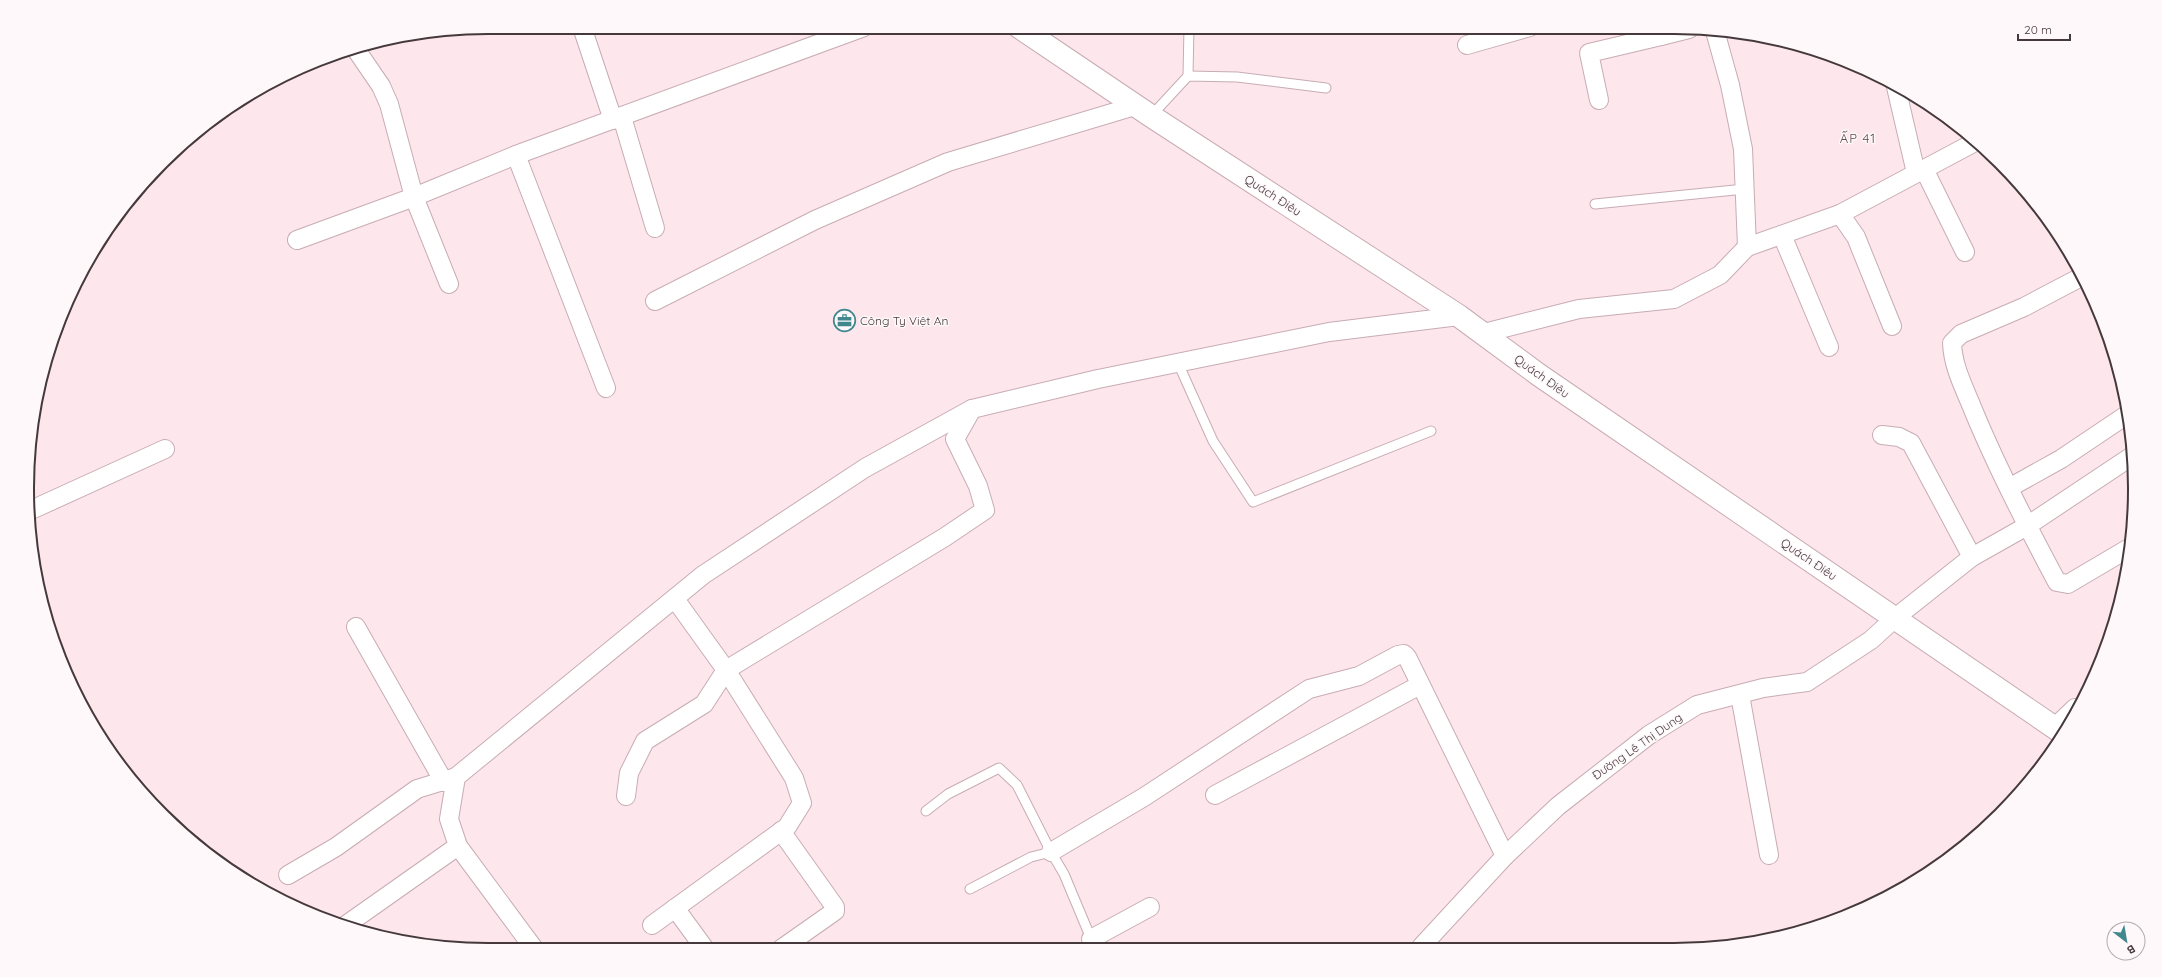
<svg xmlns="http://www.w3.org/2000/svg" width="2162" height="977" viewBox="0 0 2162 977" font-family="Quicksand,sans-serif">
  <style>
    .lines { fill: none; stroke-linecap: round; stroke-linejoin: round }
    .service-casing { stroke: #c8acb4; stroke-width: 11 }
    .minor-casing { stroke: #c8acb4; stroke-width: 20 }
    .secondary-casing { stroke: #c8acb4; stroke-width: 24 }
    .service { stroke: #fff; stroke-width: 9 }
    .minor { stroke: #fff; stroke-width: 18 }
    .secondary { stroke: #fff; stroke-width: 22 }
    .labels { text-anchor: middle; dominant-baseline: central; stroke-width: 3; stroke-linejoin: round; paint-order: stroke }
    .street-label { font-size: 12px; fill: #45393c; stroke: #fef8fa }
    .poi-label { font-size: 12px; fill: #45393c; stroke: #fef8fa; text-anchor: start }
    .neighbourhood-label { font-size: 13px; letter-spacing: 1px; fill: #60484f; stroke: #fef8fa }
    .rim { fill: none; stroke: #45393c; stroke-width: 2 }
  </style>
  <rect width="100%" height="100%" fill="#fde6ec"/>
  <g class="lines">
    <defs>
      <g id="service">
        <path d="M1188,76l1,-49"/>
        <path d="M1151,116l37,-40 49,1 89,11"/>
        <path d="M1595,204l150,-15"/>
        <path d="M1178,363l35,78 40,61 178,-71"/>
        <path d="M926,811l22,-17 51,-26 18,17 34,67 13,22 31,74"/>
        <path d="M970,889l61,-32 20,-5"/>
      </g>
      <g id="minor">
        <path d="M582,27l31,93"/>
        <path d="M1659,27l2,9 28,-7"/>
        <path d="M1715,31l15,54 13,64 4,98"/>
        <path d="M1467,45l63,-18"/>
        <path d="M355,48l26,38 8,18 25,93 35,87"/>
        <path d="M1896,87l20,86"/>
        <path d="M1599,100l-10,-47 72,-17"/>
        <path d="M622,117l33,111"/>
        <path d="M516,155l90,233"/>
        <path d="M1924,169l41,83"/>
        <path d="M1840,214l16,23 36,89"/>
        <path d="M1782,235l47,112"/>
        <path d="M297,240l117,-43 102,-42 348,-128"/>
        <path d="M2081,277l-57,30 -63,27 -9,9c1,25 13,46 22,69 24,58 53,114 83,170l11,2 61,-36"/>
        <path d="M655,301l160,-81 133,-58 187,-56"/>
        <path d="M1484,333l95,-24 95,-10 46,-24 27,-28 93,-33 135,-72"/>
        <path d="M1882,435l17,2 12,6 61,114"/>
        <path d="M2009,488l52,-29 67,-45"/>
        <path d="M29,511l136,-62"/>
        <path d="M356,627l88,155"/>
        <path d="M1740,695l29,160"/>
        <path d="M2055,727l20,-19"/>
        <path d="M1215,795l205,-110"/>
        <path d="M626,796l3,-23 16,-32 59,-37 22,-34 -51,-71"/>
        <path d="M458,846l77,104"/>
        <path d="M1051,852l93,-55 165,-108 50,-13 39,-21 6,-1 3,3 98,199"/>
        <path d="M288,875l48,-28 81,-58 39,-12"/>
        <path d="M675,908l30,41"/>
        <path d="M346,925l112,-79 -9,-27 7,-42 247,-202 162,-107 107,-59 126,-30 231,-47 130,-16"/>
        <path d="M652,925l135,-98 15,-24 -8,-25 -68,-108 219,-133 40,-27 -7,-24 -23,-47 17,-30"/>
        <path d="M1091,939l59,-32"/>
        <path d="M1421,947l84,-91 53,-50 91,-71 48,-30 66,-17 44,-6 64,-42 24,-22 77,-61 55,-31 105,-70"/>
        <path d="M781,949l54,-38v-4l-54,-76"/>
      </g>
      <path id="secondary" d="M1019,27l132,89 308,200 80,59 522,357"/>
    </defs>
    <!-- service casing -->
    <use href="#service" class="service-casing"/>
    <!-- minor casing -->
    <use href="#minor" class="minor-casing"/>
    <!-- secondary casing -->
    <use href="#secondary" class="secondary-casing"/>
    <!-- service -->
    <use href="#service" class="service"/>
    <!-- minor -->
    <use href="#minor" class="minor"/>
    <!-- secondary -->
    <use href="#secondary" class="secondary"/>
  </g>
  <!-- icons -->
  <defs>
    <symbol id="office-ring" viewBox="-11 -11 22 22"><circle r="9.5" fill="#fef8fa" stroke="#40888e" stroke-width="1.5"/><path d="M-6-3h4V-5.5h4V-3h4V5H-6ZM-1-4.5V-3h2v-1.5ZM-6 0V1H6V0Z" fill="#40888e"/></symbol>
  </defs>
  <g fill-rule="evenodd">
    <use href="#office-ring" x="832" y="308" width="25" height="25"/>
  </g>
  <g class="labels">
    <!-- street labels -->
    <g class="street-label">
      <text transform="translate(1273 195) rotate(33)">Quách Điêu</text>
      <text transform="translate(1542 376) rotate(36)">Quách Điêu</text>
      <text transform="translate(1809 559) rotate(34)">Quách Điêu</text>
      <text transform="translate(1637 746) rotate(-35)">Đường Lê Thị Dung</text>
    </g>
    <!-- poi labels -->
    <g class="poi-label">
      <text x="860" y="320">Công Ty Việt An</text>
    </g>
    <!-- neighbourhood labels -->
    <g class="neighbourhood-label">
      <text x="1858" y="138">ẤP 41</text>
    </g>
  </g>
  <!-- crop -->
  <path d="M0 0H2162V977H0ZM488 34H1674A454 454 0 0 1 2128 488V489A454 454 0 0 1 1674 943H488A454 454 0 0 1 34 489V488A454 454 0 0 1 488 34Z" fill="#fef8fa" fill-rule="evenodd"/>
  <path class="rim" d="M488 34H1674A454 454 0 0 1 2128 488V489A454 454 0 0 1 1674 943H488A454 454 0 0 1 34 489V488A454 454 0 0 1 488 34Z"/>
  <!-- north arrow -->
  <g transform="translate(2126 941) rotate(149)"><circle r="19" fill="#fef8fa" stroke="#b4acae"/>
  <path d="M0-3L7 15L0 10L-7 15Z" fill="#40888e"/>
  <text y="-6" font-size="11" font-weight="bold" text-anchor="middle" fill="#45393c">B</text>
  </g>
  <!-- scale -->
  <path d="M2018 34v6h52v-6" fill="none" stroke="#45393c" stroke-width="2"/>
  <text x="2024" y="34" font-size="12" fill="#45393c" stroke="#fef8fa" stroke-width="3" paint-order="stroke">20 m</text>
</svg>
